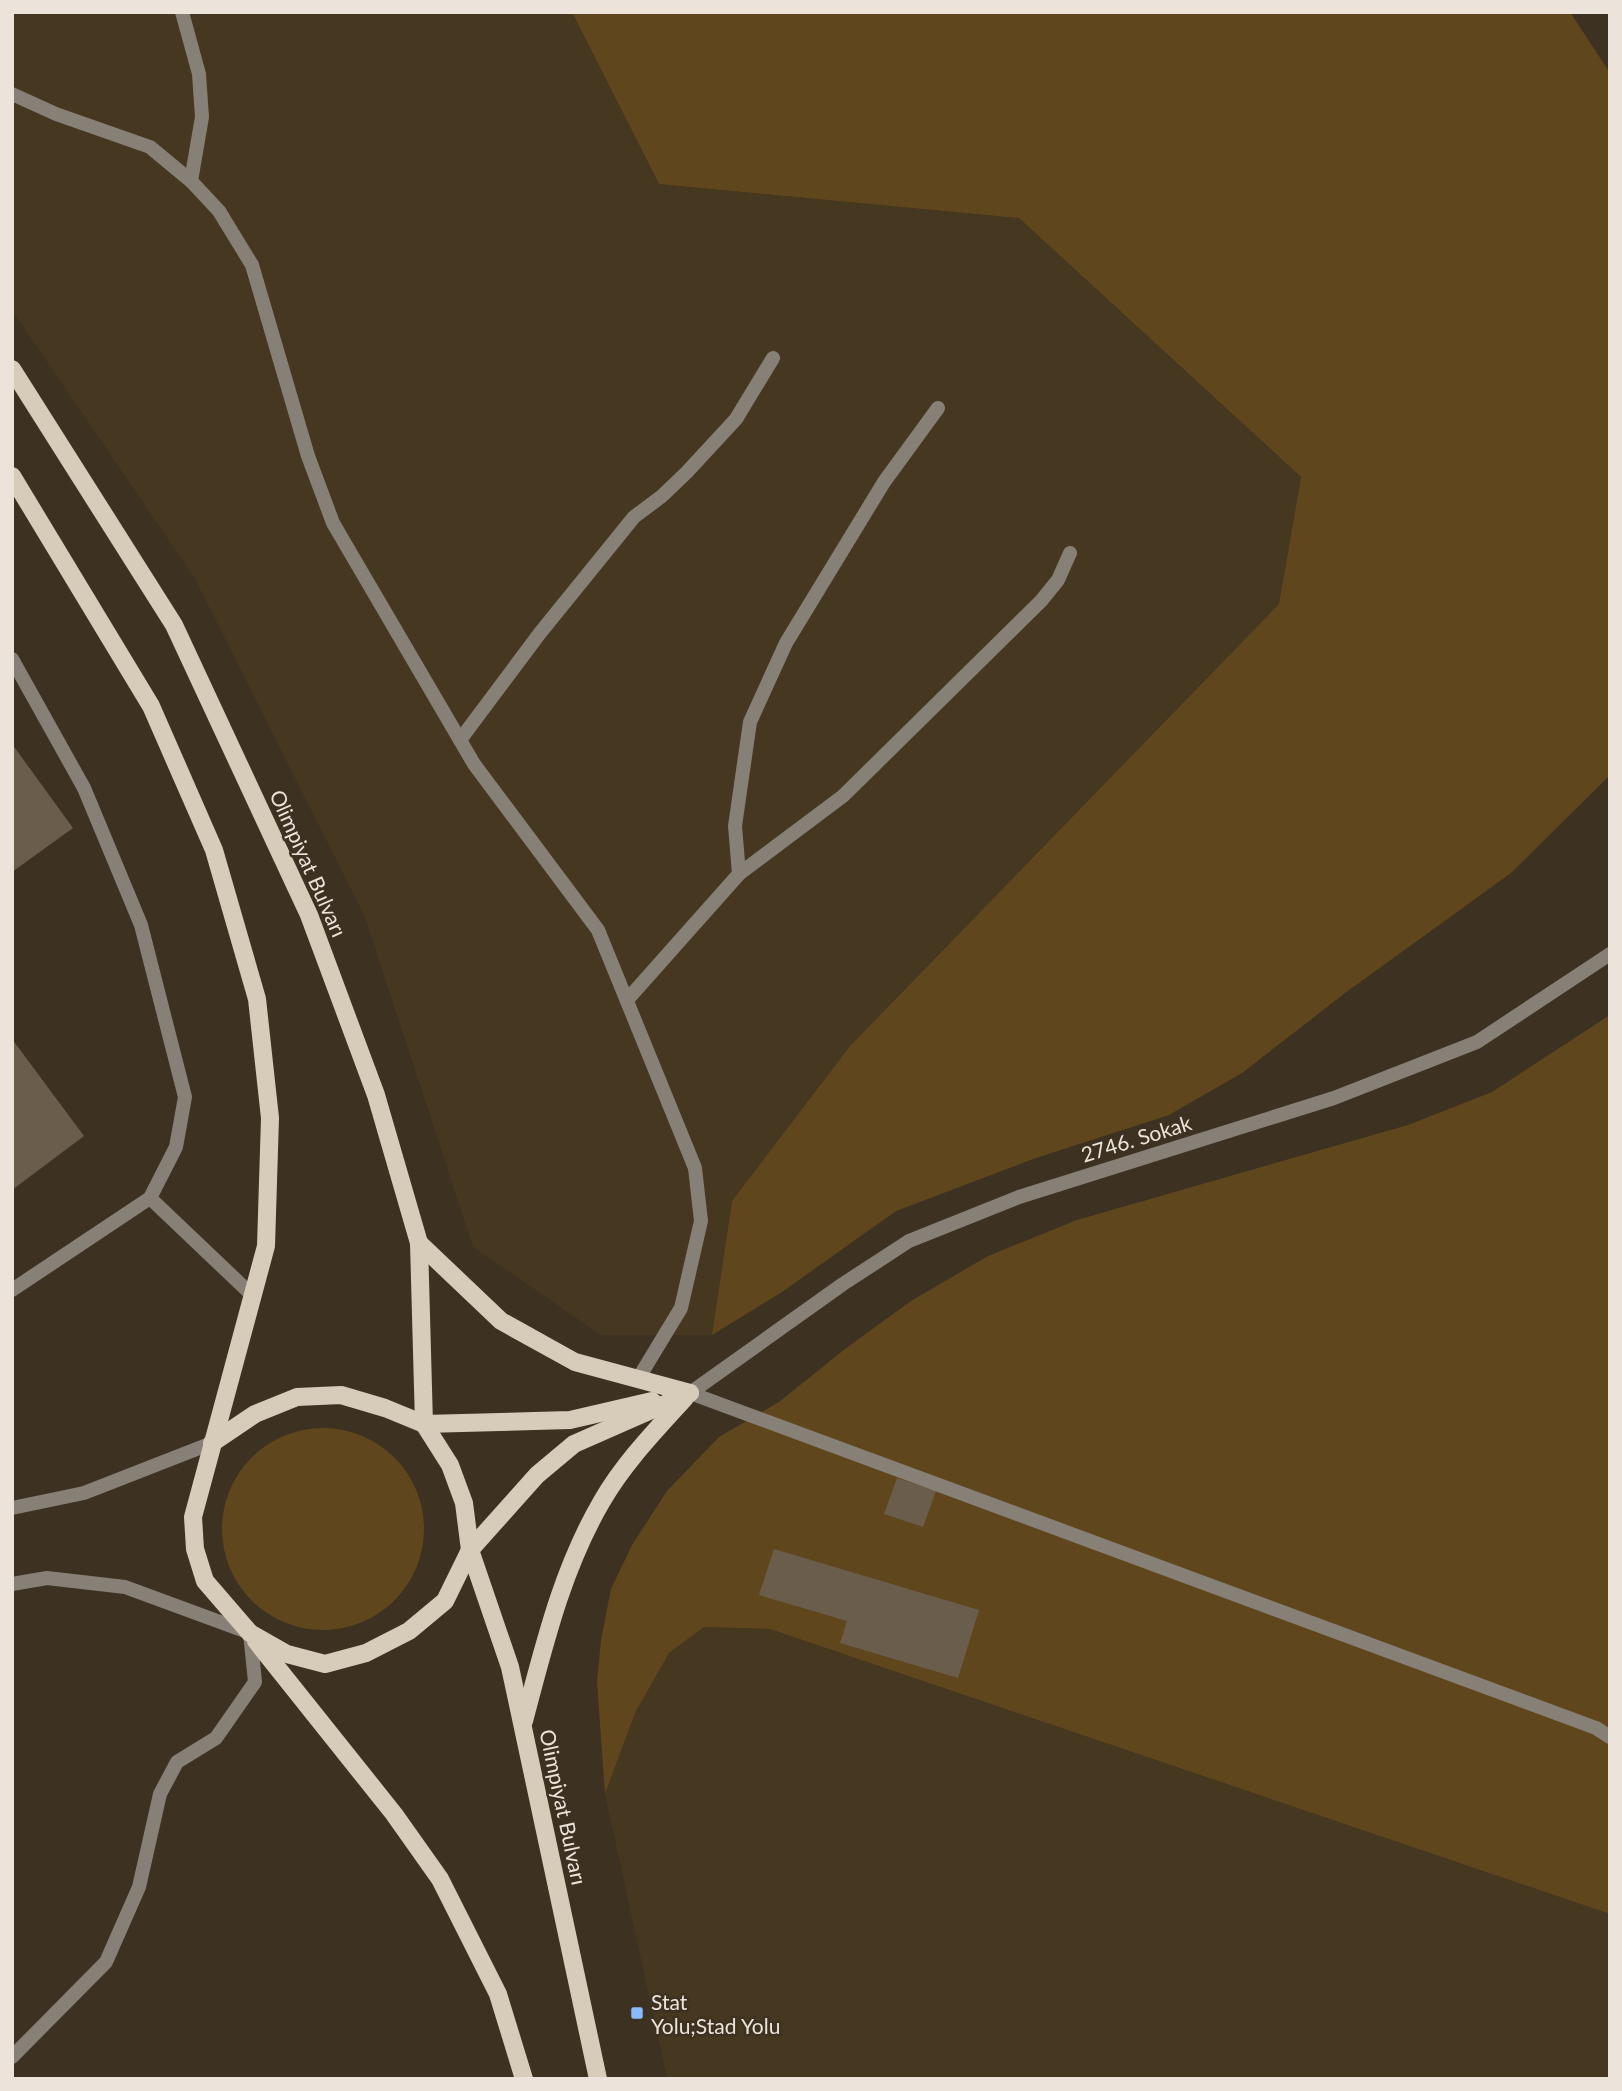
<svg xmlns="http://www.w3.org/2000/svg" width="1622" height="2091" viewBox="0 0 1622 2091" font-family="Lato,sans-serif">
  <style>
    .built { fill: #463720 }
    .green { fill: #60461c }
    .building { fill: #6a5d4b }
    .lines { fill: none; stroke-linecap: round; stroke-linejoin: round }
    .service { stroke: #868077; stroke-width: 14 }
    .minor { stroke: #868077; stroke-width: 14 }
    .primary { stroke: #d7cbba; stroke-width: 18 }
    .poi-dot { fill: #8abafc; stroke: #3d3221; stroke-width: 2.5 }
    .labels { text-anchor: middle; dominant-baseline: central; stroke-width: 5; stroke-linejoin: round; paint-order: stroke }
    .street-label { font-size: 21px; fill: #ece4da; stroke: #3d3221 }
    .poi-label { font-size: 21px; fill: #ece4da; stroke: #3d3221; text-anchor: start }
  </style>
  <rect width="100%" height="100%" fill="#3d3221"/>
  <!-- built -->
  <g class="built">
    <path d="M12,12h560l87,172 360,34 282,259 -22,127 -429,442 -118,155 -20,134h-111l-128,-88 -108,-330 -171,-340 -182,-267z"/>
    <path d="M704,1627l66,2 840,285v165h-943l-62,-285 30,-81 34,-60z"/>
  </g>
  <!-- green -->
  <g class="green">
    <path d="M572,12h998l40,61v702l-99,98 -166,120 -103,80 -73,42 -136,44 -137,52 -114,81 -70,43 20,-134 118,-155 429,-442 22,-127 -282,-259 -360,-34z"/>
    <path d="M1610,1015v899l-840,-285 -66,-2 -35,26 -34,60 -30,81 -8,-112 4,-42 10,-51 21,-44 35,-54 52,-54 60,-35 66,-53 66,-48 77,-45 89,-36 331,-95 84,-33z"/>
    <circle cx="323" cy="1529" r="101"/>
  </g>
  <!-- building -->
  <g class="building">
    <path d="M12,744l61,84 -61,44z"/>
    <path d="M12,1039l72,97 -72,54z"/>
    <path d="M897,1478l39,13 -13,36 -39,-13z"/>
    <path d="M774,1549l205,61 -21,68 -118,-35 7,-22 -88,-26z"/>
  </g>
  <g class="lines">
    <!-- service -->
    <g class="service">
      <path d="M182,12l17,62 3,43 -11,64"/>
      <path d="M12,94l44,20 94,33 41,34 28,30 33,54 56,191 25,67 141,241 124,166 97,238 6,53 -20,87 -43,71"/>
      <path d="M12,659l72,129 57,137 44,172 -9,50 -26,51 -138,92"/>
      <path d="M460,740l80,-107 94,-116 28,-21 25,-24 49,-53 37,-61"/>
      <path d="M739,874l-4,-48 15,-104 36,-79 98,-161 54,-74"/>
      <path d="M627,1000l112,-126 104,-78 198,-195 17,-21 12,-27"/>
      <path d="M150,1198l102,97"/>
      <path d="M690,1393l906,335 14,9"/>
      <path d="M12,2057l94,-95 33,-75 21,-93 17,-32 39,-24 39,-56 -5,-49"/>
    </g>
    <!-- minor -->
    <g class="minor">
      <path d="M690,1393l153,-109 66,-43 110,-44 315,-99 143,-56 133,-88"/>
      <path d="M12,1508l72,-15 128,-50"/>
      <path d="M12,1584l35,-6 78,9 125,46"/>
    </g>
    <!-- primary -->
    <g class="primary">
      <path d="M12,369l162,256 135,290 67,180 43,148 5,181"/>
      <path d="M12,476l139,230 63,144 43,149 13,119 -4,128 -73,271 2,32 10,32 45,52 37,21 38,10 41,-11 43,-22 36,-30 25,-51 67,-75 37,-31 116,-51"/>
      <path d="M419,1243l82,78 74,41 115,31"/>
      <path d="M424,1424l26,41 14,38 6,47 40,117 88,412"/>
      <path d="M212,1443l43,-29 42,-17 44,-2 44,13 39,16 146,-4 82,-19"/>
      <path d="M256,1641l138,173 46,65 58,115 26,85"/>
      <path d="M524,1721c20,-75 38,-152 78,-220 22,-38 53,-70 83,-103"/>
    </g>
  </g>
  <!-- markers -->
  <rect class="poi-dot" x="630" y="2006" width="14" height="14" rx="3.5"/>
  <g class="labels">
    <!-- street labels -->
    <g class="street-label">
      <text transform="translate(309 863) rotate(66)">Olimpiyat Bulvarı</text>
      <text transform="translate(1136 1138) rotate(-17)">2746. Sokak</text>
      <text transform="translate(564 1807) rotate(78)">Olimpiyat Bulvarı</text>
    </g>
    <!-- poi labels -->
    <g class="poi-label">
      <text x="651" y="2001">Stat<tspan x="651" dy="24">Yolu;Stad Yolu</tspan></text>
    </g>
  </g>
  <!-- border -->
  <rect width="1622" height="2091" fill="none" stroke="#ece4da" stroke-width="28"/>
</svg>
